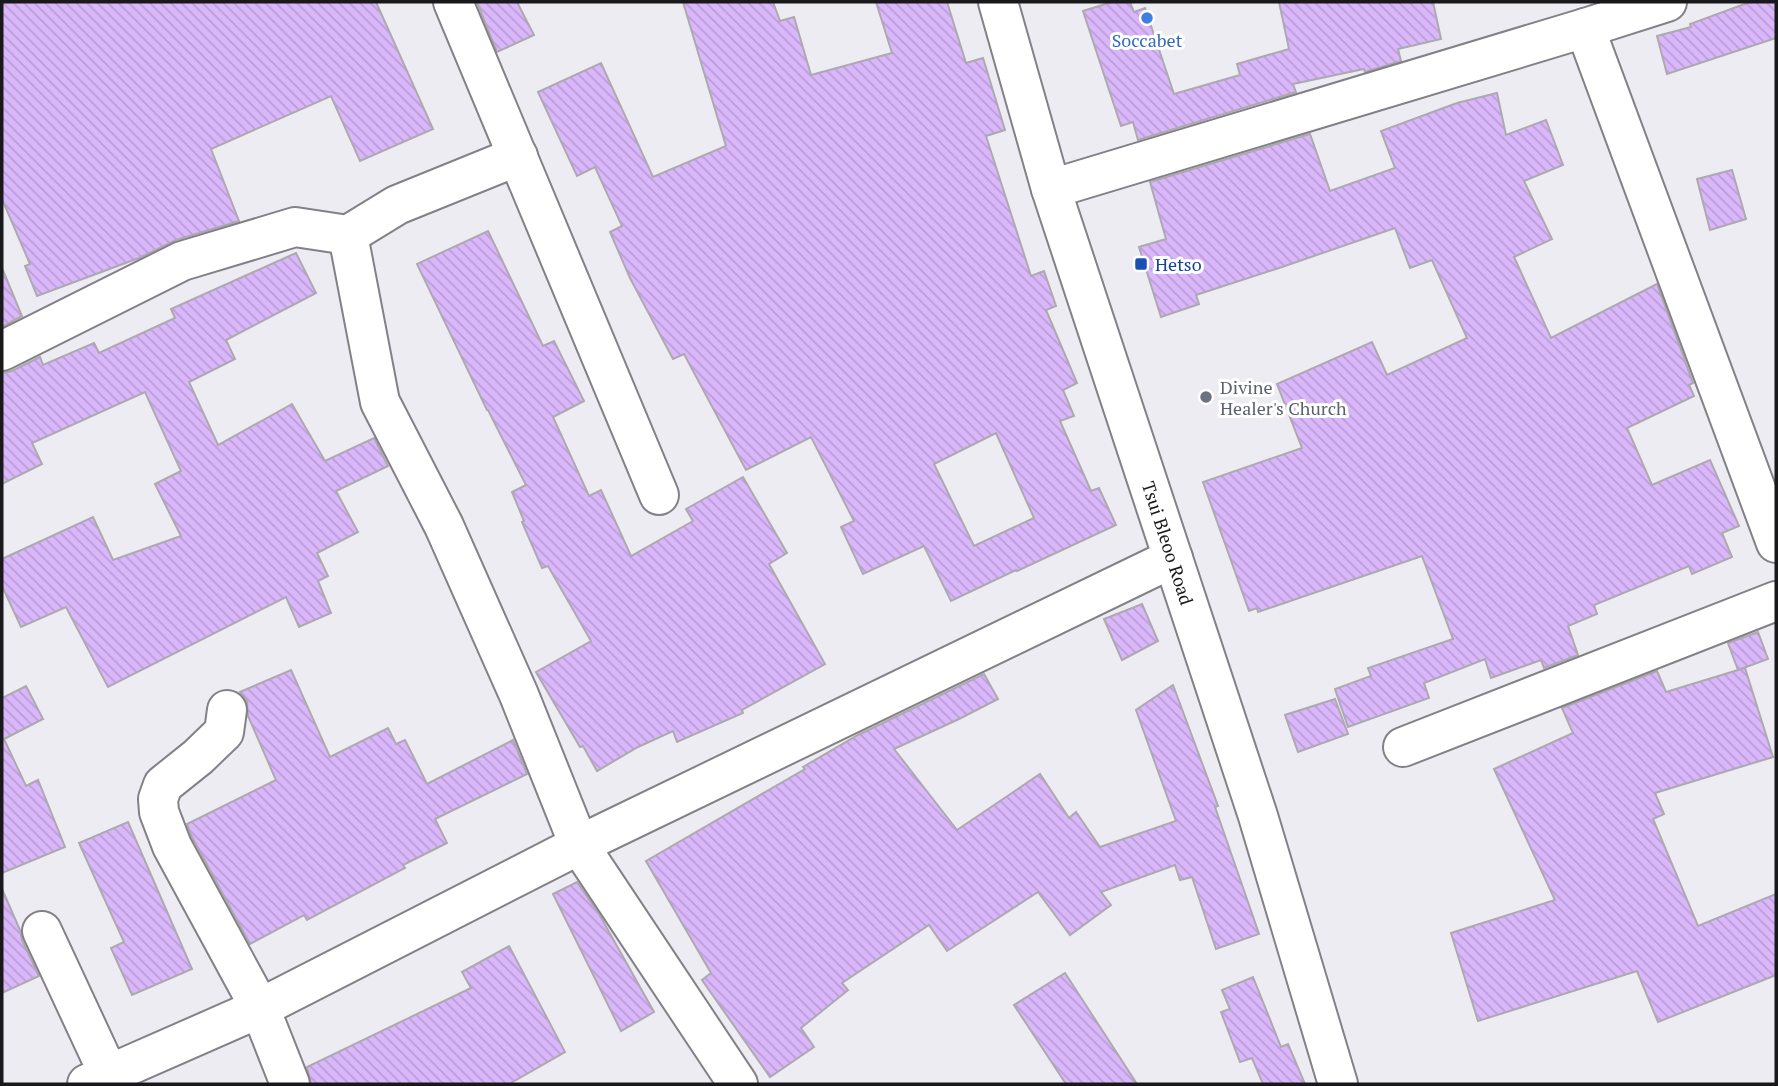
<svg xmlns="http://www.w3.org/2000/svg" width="1778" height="1086" viewBox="0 0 1778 1086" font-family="'PT Serif',serif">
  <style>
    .building { fill: url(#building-back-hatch); stroke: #aca9af; stroke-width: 2; fill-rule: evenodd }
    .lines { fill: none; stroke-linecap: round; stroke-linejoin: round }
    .minor-casing { stroke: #838187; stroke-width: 42 }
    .minor { stroke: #fff; stroke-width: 38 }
    .shop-dot { fill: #3f7fe0; stroke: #fff; stroke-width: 2.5 }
    .transit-dot { fill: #1a4fb4; stroke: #fff; stroke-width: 2.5 }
    .worship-dot { fill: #6b7280; stroke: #fff; stroke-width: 2.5 }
    .labels { text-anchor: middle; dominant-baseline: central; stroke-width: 6; stroke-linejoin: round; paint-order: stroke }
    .shop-label { font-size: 18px; fill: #366cbe; stroke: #fff }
    .transit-label { font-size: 18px; fill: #164399; stroke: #fff; text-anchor: start }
    .worship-label { font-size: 18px; fill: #5b616d; stroke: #fff; text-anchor: start }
    .street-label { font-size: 18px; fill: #19181a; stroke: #fff }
  </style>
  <defs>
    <pattern id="building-back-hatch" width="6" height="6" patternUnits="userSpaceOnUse" patternTransform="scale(1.75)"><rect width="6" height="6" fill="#dab7fb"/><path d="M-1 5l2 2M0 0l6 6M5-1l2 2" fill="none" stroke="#ba9dd7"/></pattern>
  </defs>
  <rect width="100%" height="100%" fill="#eeecf3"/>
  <!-- building -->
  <g class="building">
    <path d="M2,2h374l57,127 -73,32 -29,-65 -120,53 28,72 -63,19 -37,18 -102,38 -12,-30 5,-2 -28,-65z"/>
    <path d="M477,2h40l17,33 -37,17z"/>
    <path d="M683,2h90l7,19 14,-4 17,58 81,-22 -16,-51h71l19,61 17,-5 22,72 -19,6 45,140 13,-5 12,35 -10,4 31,73 -14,7 11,26 -14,5 31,70 8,-3 17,37 -99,46 -1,-1 -65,31 -27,-55 -61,28 -22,-47 13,-6 -43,-84 -65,33 -62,-116 -11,5 -43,-81 -20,-46 12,-6 -27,-59 -18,9 -39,-84 63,-29 52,114 73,-31zM996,433l38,85 -60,28 -40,-82z"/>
    <path d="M1112,2h18l4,10 11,-4 29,86 66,-19 -3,-11 52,-15 -10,-47h154l8,37 -43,10 3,12 -36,11 -1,-3 -71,15 3,8 -158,48 -5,-18 -12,4 -38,-115z"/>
    <path d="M1750,2h26v36l-109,36 -10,-38 34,-9 -1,-3z"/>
    <path d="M1497,93l9,42 40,-15 17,45 -39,16 28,58 -38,18 37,81 106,-54 36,99 -4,2 5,11 -67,32 25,57 58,-25 29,66 -17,7 10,24 -40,17 -3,-8 -95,39 3,9 -29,12 10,29 -34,13 -3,-8 -50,18 -6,-19 -61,24 5,15 -81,29 -13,-38 36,-13 -3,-8 85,-29 -31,-83 -164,56 -1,-4 -8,3 -46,-129 99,-34 -25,-64 95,-42 15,33 80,-37 -35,-78 -22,8 -15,-40 -113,39 -86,28 3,9 -38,13 -22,-70 27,-8 -16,-57 160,-48 20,57 65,-23 -14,-37 76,-28z"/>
    <path d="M1732,170l14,49 -36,11 -13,-51z"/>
    <path d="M488,231l55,115 11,-5 30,60 -31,16 36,79 12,-6 30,66 62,-35 -7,-12 57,-32 44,76 -18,11 56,100 -83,46 1,3 -66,29 -4,-11 -35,16 -41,24 -14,-25 -3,1 -44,-75 55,-31 -43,-75 -6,2 -20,-46 2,-1 -12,-29 14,-7 -38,-75h-1l-70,-146z"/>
    <path d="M296,253l20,40 -90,47 9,19 -46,23 29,63 74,-41 33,57 49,-23 14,28 -52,25 22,41 -41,21 11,23 -10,5 13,32 -32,14 -13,-30 -178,90 -42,-80 -45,20 -19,-41v-27l91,-42 20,43 68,-24 -26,-52 26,-13 -36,-79 -113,51 10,21 -40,20v-111l10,-2 28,-14 3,8 51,-22 5,10 76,-35 -4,-9z"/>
    <path d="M2,268l20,48 -20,11z"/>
    <path d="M1142,604l16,37 -36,19 -18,-41z"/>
    <path d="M1758,632l10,27 -30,11 7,-2 28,89 -118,36 9,21 -11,5 45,107 78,-32v81l-118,47 -21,-51 -159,50 -27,-88 104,-33 -61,-131 79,-36 -11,-25 95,-37 9,21 72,-22 -10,-27z"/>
    <path d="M291,670l39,87 58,-29 8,16 9,-4 22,44 86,-44 14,34 -92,45 12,24 -44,22 2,3 -98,52 -3,-5 -54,29 -59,-109 -4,-11 89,-44 -28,-64 -1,-15 -7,-9z"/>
    <path d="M984,674l14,25 -39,20 -65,30 63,81 83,-56 29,44 7,-6 24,35 76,-26 -40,-111 37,-25 45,121 -3,1 44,127 -43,15 -24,-72 -12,3 -5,-15 -74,27 10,13 -41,30 -32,-43 -91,59 -18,-26 -87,58 6,7 -47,38 13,19 -44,30 -68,-97 9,-7 -65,-112 159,-92 -2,-2 55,-32z"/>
    <path d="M26,686l17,33 -39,20 22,47 12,-6 27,67 -63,26v-175z"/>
    <path d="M1335,699l13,35 -50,18 -13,-37z"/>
    <path d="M128,822l64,147 -60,26 -21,-47 13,-6 -45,-99z"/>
    <path d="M577,882l22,32 55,98 -33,19 -68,-137z"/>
    <path d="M2,889l18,41 2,10 17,36 -37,17z"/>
    <path d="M509,946l56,106 -56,32h-198l-4,-17 164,-79 -9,-16z"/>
    <path d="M1065,973l72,111h-71l-52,-79z"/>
    <path d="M1253,977l28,70 7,-3 17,40h-42l-11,-26 -12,4 -19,-50 9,-3 -8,-19z"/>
  </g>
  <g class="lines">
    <defs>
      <g id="minor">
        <path d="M453,2l206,493"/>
        <path d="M998,2l53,187 207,627 80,268"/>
        <path d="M1585,28l191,515"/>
        <path d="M1051,189l534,-161 82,-26"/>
        <path d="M348,235l32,167 64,124 75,169 60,150 159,239"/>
        <path d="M2,351l180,-90 113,-34 53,8 49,-30 121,-49"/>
        <path d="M227,710l-3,22 -26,25 -35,28 -5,14 1,13 13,34 88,162 30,76"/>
        <path d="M1403,747l373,-146"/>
        <path d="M42,931l67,144"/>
        <path d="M87,1084l173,-76 319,-163 594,-287"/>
      </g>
    </defs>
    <!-- minor casing -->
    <use href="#minor" class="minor-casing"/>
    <!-- minor -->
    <use href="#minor" class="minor"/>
  </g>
  <!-- markers -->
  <circle class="shop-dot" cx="1147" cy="18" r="7"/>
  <rect class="transit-dot" x="1134" y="257" width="14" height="14" rx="3.5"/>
  <circle class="worship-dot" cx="1206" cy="397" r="7"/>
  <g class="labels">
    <!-- shop labels -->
    <g class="shop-label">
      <text x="1147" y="40">Soccabet</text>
    </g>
    <!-- transit labels -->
    <g class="transit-label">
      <text x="1155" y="264">Hetso</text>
    </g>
    <!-- worship labels -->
    <g class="worship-label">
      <text x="1220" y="387">Divine<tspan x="1220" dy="21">Healer's Church</tspan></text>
    </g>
    <!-- street labels -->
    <g class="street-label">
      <text transform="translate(1168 543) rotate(72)">Tsui Bleoo Road</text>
    </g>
  </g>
  <!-- border -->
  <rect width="1778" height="1086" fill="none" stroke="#19181a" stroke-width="7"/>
</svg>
